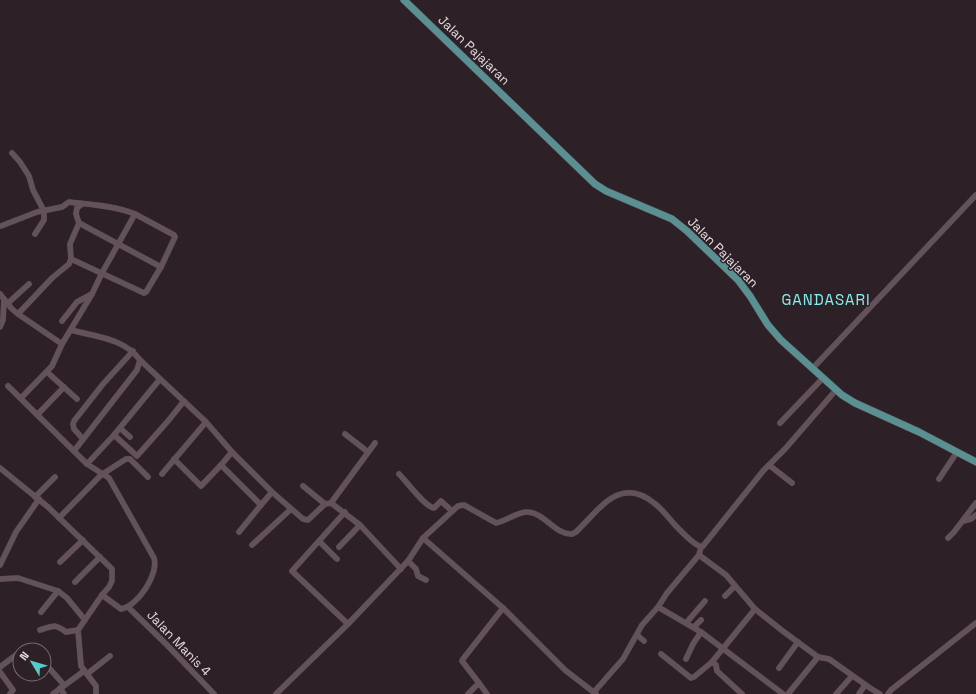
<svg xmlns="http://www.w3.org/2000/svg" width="976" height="694" viewBox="0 0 976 694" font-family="'Space Grotesk',sans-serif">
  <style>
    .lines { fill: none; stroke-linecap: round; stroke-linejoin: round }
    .minor-casing { stroke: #473c41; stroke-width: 6 }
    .major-casing { stroke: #473c41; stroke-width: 8 }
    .minor { stroke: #63525a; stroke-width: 5.5 }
    .major { stroke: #5a9091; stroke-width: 7 }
    .labels { text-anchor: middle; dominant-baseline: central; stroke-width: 3; stroke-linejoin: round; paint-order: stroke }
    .street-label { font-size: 13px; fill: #e3d9dd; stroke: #2e2027 }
    .quarter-label { font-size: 15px; letter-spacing: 1px; fill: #84f0ec; stroke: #2e2027 }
  </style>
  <rect width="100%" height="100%" fill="#2e2027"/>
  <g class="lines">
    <defs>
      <g id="minor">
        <path d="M12,153l8,9 9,14 4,14 11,21v9l-9,14"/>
        <path d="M82,204l-5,4 -1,6 3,9 82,44"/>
        <path d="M71,259l73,34 2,-1 15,-25 14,-30 -1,-2 -39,-21"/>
        <path d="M0,294l12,15 6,5 44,30 30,-50 10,-21 33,-59c-17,-8 -48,-10 -66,-12l-7,5 -25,5 -36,14"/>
        <path d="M7,304l22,-20"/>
        <path d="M18,314l34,-36 17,-14 2,-5 -1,-15 9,-21"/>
        <path d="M62,321l15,-19 15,-8"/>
        <path d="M0,327l3,-7 1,-21"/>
        <path d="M71,330c25,7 53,8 69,30l66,62 26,30 40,40 31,27 5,1 17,-16 6,-1 29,22 41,44"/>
        <path d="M812,369l164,-174"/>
        <path d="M47,372l30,27"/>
        <path d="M8,386l79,78 22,14 45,80c5,16 -16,48 -33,51l-19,-14"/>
        <path d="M21,398l31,-32 10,-22"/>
        <path d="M38,414l26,-27"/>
        <path d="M780,423l43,-45"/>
        <path d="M120,428l10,9"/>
        <path d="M345,434l23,18"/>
        <path d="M114,435l23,21 31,-35 16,-20"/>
        <path d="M83,439l-9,-10 -1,-5 1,-3 29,-37 30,-33"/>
        <path d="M74,451l63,-81 3,-10"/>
        <path d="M232,452l-11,13 40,40 11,-13"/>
        <path d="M174,459l27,27 20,-21"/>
        <path d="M87,464l27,-29 46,-56"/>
        <path d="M769,465l23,18"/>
        <path d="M0,468l48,39 64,62v12l-3,6 -7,8 -24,35 3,36 15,20v8"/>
        <path d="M162,474l44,-52"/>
        <path d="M399,474c9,9 25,32 35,34l7,-7 11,10"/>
        <path d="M939,479l18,-27"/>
        <path d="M303,486l22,18"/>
        <path d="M35,497l20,-20"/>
        <path d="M331,503l44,-60"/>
        <path d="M345,512l-53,59 56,53"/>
        <path d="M59,518l42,-43 25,-16h4l18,18"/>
        <path d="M963,521l8,-2 5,-4"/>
        <path d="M239,532l22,-27"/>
        <path d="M423,538l80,70 62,62 31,24"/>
        <path d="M948,538l6,-6 22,-29"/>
        <path d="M319,541l18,18"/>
        <path d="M252,545l39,-36"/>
        <path d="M339,547l21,-22"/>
        <path d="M699,555l27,20 29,34 29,23 34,25 11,2 41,29 10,6"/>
        <path d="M408,561l8,8 2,7 8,4"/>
        <path d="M60,562l23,-22"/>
        <path d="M0,565l16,-33 23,-33"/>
        <path d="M0,579l18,-1 40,13 9,7 18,22"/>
        <path d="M75,582l25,-25"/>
        <path d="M725,596l10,-10"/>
        <path d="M128,607l38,37 48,50"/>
        <path d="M658,607l43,25 82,62"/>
        <path d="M41,612l17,-21"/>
        <path d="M686,623l19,-22"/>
        <path d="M694,627l7,-7"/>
        <path d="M40,630c13,-4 14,-7 26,2l12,-2"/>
        <path d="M637,635l7,6"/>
        <path d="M23,650l3,-2"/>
        <path d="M661,654l30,24 3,-1 18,-15 43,-53"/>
        <path d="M686,659l7,-15 8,-12"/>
        <path d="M712,662l4,3 1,6 25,23"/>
        <path d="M0,667l20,-15"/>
        <path d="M779,668l19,-26"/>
        <path d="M50,669l14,16"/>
        <path d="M0,672l13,18 -3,4"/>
        <path d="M87,674l23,-18"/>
        <path d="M479,683l8,11"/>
        <path d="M60,688l4,6"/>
        <path d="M594,692l29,-33 19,-34 16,-18 9,-14 32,-38 2,-8"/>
        <path d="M53,694l31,-23"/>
        <path d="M276,694l72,-70 60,-63 15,-23 35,-32 6,-1 32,18c10,-2 23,-12 32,-11 17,1 27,23 44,22l4,-2c23,-22 44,-57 78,-29 8,6 14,14 21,22 8,8 16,18 26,22l2,-1 60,-75 22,-22 51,-59"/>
        <path d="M468,694l11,-11 -17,-22 1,-2 40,-51"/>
        <path d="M788,694l30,-37"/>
        <path d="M836,694l16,-18"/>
        <path d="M859,694l6,-9"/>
        <path d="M888,694l3,-4 85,-67"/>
      </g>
      <path id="major" d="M404,0l191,184 11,7 66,28 15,12 51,49 12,16 18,29 13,15 61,55 13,8 64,29 57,30"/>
    </defs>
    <!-- minor casing -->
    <use href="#minor" class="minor-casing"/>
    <!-- major casing -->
    <use href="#major" class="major-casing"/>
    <!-- minor -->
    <use href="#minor" class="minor"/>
    <!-- major -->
    <use href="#major" class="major"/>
  </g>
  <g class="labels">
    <!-- street labels -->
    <g class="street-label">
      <text transform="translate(474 50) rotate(44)">Jalan Pajajaran</text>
      <text transform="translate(723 252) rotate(45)">Jalan Pajajaran</text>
      <text transform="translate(179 643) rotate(46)">Jalan Manis 4</text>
    </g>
    <!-- quarter labels -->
    <g class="quarter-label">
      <text x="826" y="299">GANDASARI</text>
    </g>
  </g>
  <!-- north arrow -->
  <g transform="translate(32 662) rotate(308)"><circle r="19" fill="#2e2027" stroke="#766a70"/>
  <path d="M0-3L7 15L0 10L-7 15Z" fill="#53cdc9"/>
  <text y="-6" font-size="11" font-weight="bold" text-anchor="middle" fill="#e3d9dd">N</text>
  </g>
</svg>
